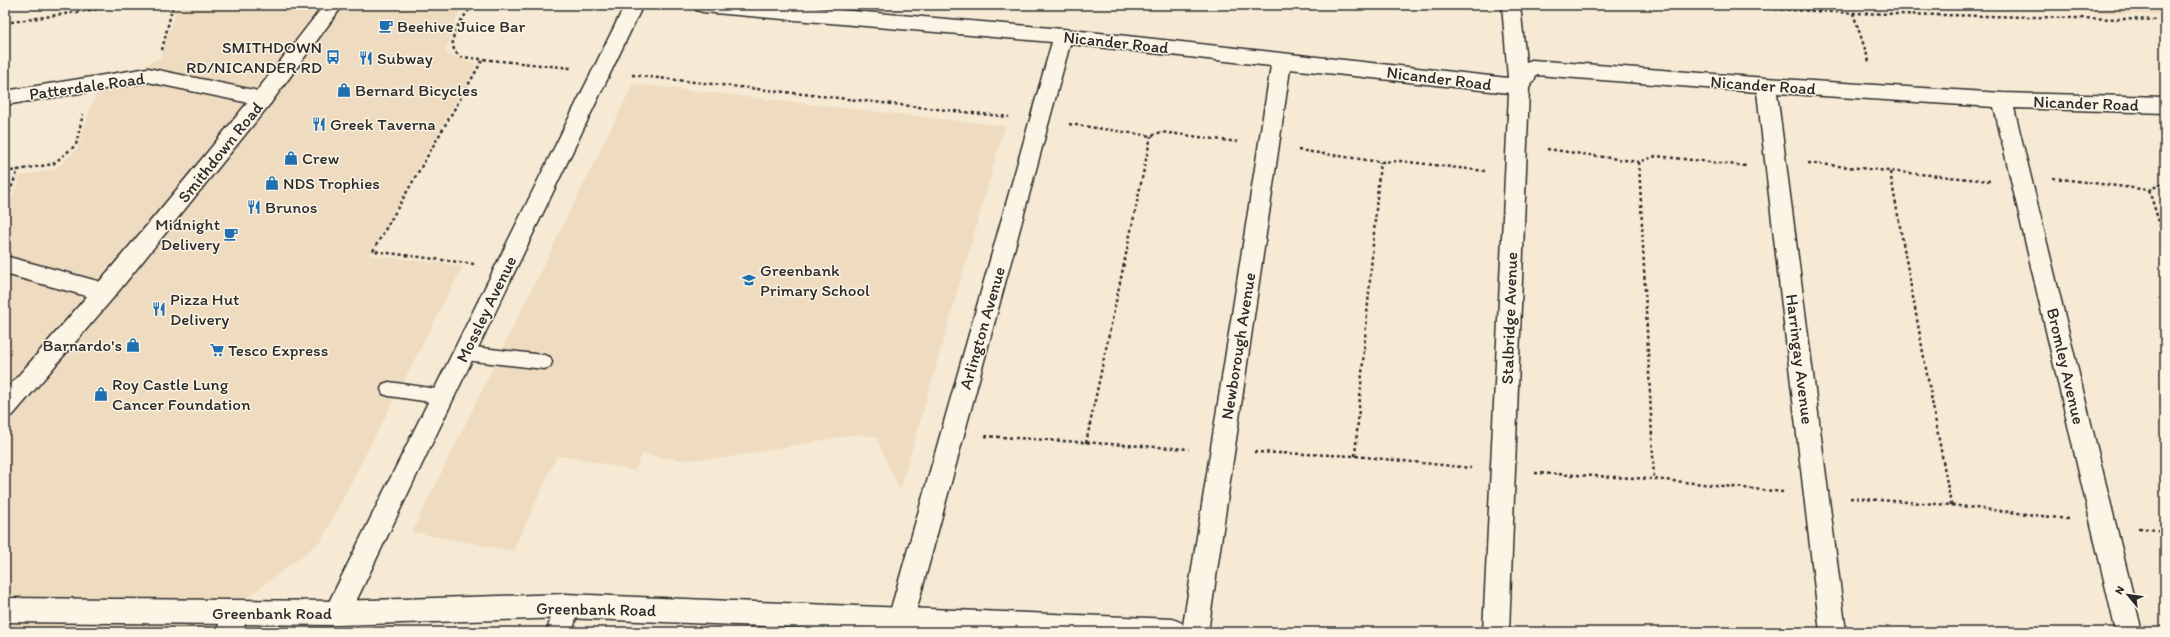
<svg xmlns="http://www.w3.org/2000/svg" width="2170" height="637" viewBox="0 0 2170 637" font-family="Itim,sans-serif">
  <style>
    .built { fill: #efdcc0 }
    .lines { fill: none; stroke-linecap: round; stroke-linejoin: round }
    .lane-casing { stroke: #2b2b2b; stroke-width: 3 }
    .street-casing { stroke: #2b2b2b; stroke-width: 3 }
    .secondary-casing { stroke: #2b2b2b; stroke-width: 3 }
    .highway-casing { stroke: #2b2b2b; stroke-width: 3 }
    .path { stroke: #2b2b2b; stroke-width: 2.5; stroke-dasharray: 3 3; stroke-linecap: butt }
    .lane { fill: #fcf5e5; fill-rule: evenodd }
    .street { fill: #fcf5e5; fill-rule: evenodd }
    .secondary { fill: #fcf5e5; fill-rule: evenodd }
    .highway { fill: #fcf5e5; fill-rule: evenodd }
    .labels { text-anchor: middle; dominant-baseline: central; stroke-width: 3; stroke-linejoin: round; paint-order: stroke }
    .poi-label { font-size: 17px; fill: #2b2b2b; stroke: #fcf5e5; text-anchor: start }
    .street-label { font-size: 17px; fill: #2b2b2b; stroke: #fcf5e5 }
  </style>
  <rect width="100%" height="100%" fill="#f6ead4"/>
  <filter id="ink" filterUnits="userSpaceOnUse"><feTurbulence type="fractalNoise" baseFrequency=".025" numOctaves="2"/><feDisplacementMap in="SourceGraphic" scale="8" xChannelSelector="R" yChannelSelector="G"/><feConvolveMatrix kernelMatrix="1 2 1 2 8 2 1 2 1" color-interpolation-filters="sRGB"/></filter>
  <g filter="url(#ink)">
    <!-- built -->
    <g class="built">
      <path d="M178,5h283l-16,48 32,11 -108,191 94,11 -142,275 -118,91h-198v-415l15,-41 35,-7 22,-20 20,-60 64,-32z"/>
      <path d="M1896,5h269v10z"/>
      <path d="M633,84l372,42 -105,365 -24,-54 -20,-3 -130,24 -45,2 -39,-6 -7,17 -64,-14 -14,-1 -44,95 -101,-19z"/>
    </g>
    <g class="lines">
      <defs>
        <g id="lane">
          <path d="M465,346l79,9 6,2 2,5 -2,5 -6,2 -79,-9 -6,-2 -2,-5 2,-5z"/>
          <path d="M389,382l55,8 6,2 2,5 -2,5 -6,2 -55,-8 -6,-2 -2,-5 2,-5z"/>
        </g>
        <g id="street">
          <path d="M625,5h18l-297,617 -9,3 -9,-3 -4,-9 4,-9z"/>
          <path d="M694,5h88l281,24 445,49 -6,-73h18l6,57 6,-2 234,18 236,15 163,4v16l-151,-5 128,524h-26l-122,-525 -217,-14 69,539h-26l-63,-540 -220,-17 -8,13 -20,544h-26l26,-539 -219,-24 -82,563h-26l89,-566 -201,-22 -156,575 -4,9 -9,3 -9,-3 -4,-9 164,-577 -349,-30 -7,-2z"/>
          <path d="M148,68l115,24 7,2 3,5 -3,5 -7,2 -115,-24 -143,23v-14z"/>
          <path d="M5,256l100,27 8,3 3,6 -3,6 -8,3 -100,-27z"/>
          <path d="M565,594l9,3 4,9 -5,26h-26l9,-35z"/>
          <path d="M236,602l9,3 4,9 -7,18h-26l11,-27z"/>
        </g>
        <path id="secondary" d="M565,594l608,25 9,4 4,9h-276l-345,-14 -228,7 -332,-3v-24l332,3z"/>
        <path id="highway" d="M324,5h19l-73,99 -157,194 -100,117 -8,3v-27c110,-126 217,-253 319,-386z"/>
      </defs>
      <!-- lane casing -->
      <use href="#lane" class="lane-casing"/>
      <!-- street casing -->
      <use href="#street" class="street-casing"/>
      <!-- secondary casing -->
      <use href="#secondary" class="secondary-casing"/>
      <!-- highway casing -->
      <use href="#highway" class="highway-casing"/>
      <!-- path -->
      <g class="path">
        <path d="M473,5c-10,13 -26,30 -18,47l6,5 110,11"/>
        <path d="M1697,5l156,8 312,7"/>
        <path d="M1853,13l17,51"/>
        <path d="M5,23l118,-18"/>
        <path d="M162,50l11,-45"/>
        <path d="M632,75l377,42"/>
        <path d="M1069,124l82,12 10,-4 77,10"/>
        <path d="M1547,149l92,13 17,-6 90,10"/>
        <path d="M1298,150l82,12 20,-1 85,10"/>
        <path d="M1639,162l15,317"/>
        <path d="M1808,163l182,18"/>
        <path d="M5,172l13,-2"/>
        <path d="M1890,172l61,333"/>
        <path d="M2053,178l96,12 16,-8"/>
        <path d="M2149,190l16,51"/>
        <path d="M5,204l13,-34 35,-6 23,-19 7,-31"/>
        <path d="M474,264l-101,-13 110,-192"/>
        <path d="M985,436l204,13"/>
        <path d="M1086,443l65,-307"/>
        <path d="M1254,452l101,4 116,12"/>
        <path d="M1355,456l25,-294"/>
        <path d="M1535,473l119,6 129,13"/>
        <path d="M1850,498l101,7 117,14"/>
        <path d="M2139,528l26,3"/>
      </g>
      <!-- lane -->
      <use href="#lane" class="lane"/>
      <!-- street -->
      <use href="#street" class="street"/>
      <!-- secondary -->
      <use href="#secondary" class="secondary"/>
      <!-- highway -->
      <use href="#highway" class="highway"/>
    </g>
  </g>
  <!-- icons -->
  <defs>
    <symbol id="cafe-bare" viewBox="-9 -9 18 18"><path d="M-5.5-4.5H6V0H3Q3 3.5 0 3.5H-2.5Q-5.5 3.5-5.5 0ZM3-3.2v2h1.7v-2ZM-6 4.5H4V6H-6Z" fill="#1f6fb2" stroke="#fcf5e5" stroke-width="2.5" paint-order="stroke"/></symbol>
    <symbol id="bus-bare" viewBox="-9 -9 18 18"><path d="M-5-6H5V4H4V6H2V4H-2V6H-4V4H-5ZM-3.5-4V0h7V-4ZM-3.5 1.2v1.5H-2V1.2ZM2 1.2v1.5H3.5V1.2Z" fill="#1f6fb2" stroke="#fcf5e5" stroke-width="2.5" paint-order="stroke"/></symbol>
    <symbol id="restaurant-bare" viewBox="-9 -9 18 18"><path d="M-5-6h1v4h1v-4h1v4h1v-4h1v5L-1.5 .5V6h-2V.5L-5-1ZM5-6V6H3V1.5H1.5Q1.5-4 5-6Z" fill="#1f6fb2" stroke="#fcf5e5" stroke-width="2.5" paint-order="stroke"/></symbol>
    <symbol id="shop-bare" viewBox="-9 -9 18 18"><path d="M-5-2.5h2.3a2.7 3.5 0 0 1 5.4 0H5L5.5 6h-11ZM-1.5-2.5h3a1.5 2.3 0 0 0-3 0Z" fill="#1f6fb2" stroke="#fcf5e5" stroke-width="2.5" paint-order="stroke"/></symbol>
    <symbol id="school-bare" viewBox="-9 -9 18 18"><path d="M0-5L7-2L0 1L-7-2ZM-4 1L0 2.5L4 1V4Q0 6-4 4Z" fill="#1f6fb2" stroke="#fcf5e5" stroke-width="2.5" paint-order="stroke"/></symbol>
    <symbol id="supermarket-bare" viewBox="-9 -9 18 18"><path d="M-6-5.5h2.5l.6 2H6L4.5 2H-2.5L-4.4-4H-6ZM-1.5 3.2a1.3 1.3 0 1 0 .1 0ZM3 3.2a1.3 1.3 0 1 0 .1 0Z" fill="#1f6fb2" stroke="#fcf5e5" stroke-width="2.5" paint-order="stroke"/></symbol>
  </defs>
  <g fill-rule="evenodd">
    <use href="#cafe-bare" x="376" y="16" width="20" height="20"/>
    <use href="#bus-bare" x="323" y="47" width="20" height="20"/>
    <use href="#restaurant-bare" x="356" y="48" width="20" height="20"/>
    <use href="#shop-bare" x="334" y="80" width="20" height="20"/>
    <use href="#restaurant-bare" x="309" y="114" width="20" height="20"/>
    <use href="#shop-bare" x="281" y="148" width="20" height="20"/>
    <use href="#shop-bare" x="262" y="173" width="20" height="20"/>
    <use href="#restaurant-bare" x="244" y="197" width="20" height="20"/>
    <use href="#cafe-bare" x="221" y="224" width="20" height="20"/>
    <use href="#school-bare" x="739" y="270" width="20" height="20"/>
    <use href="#restaurant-bare" x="149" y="299" width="20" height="20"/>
    <use href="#shop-bare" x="123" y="335" width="20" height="20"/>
    <use href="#supermarket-bare" x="207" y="340" width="20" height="20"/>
    <use href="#shop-bare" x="91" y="384" width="20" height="20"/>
  </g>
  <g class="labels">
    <!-- poi labels -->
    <g class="poi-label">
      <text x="397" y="26">Beehive Juice Bar</text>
      <text x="322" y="47" text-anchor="end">SMITHDOWN<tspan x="322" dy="20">RD/NICANDER RD</tspan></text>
      <text x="377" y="58">Subway</text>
      <text x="355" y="90">Bernard Bicycles</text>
      <text x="330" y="124">Greek Taverna</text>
      <text x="302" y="158">Crew</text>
      <text x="283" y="183">NDS Trophies</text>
      <text x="265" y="207">Brunos</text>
      <text x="220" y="224" text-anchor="end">Midnight<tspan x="220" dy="20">Delivery</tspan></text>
      <text x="760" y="270">Greenbank<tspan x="760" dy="20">Primary School</tspan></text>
      <text x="170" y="299">Pizza Hut<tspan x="170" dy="20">Delivery</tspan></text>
      <text x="122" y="345" text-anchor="end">Barnardo's</text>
      <text x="228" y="350">Tesco Express</text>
      <text x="112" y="384">Roy Castle Lung<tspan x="112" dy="20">Cancer Foundation</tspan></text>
    </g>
    <!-- street labels -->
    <g class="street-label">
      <text transform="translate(1116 42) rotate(6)">Nicander Road</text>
      <text transform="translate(1439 78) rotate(7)">Nicander Road</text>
      <text transform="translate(1763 85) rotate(4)">Nicander Road</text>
      <text transform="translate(87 86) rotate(-8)">Patterdale Road</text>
      <text transform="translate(2086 103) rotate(2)">Nicander Road</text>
      <text transform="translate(220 152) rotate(-51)">Smithdown Road</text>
      <text transform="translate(486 309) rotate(-64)">Mossley Avenue</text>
      <text transform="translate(1509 318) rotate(-88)">Stalbridge Avenue</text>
      <text transform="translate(982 328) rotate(-74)">Arlington Avenue</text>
      <text transform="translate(1238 346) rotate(-81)">Newborough Avenue</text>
      <text transform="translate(1800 359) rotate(83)">Harringay Avenue</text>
      <text transform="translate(2066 366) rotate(77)">Bromley Avenue</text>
      <text transform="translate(596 609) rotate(1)">Greenbank Road</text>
      <text x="272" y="613">Greenbank Road</text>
    </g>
  </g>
  <!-- margin -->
  <rect width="2170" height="637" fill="none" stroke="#fcf5e5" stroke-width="20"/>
  <rect x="10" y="10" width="2150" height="617" fill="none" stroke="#2b2b2b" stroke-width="1.5" filter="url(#ink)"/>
  <!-- north arrow -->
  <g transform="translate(2128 595) rotate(299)" stroke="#fcf5e5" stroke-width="3" paint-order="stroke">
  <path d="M0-3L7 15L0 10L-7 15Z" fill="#2b2b2b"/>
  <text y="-6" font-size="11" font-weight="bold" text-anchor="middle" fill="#2b2b2b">N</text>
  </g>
</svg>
